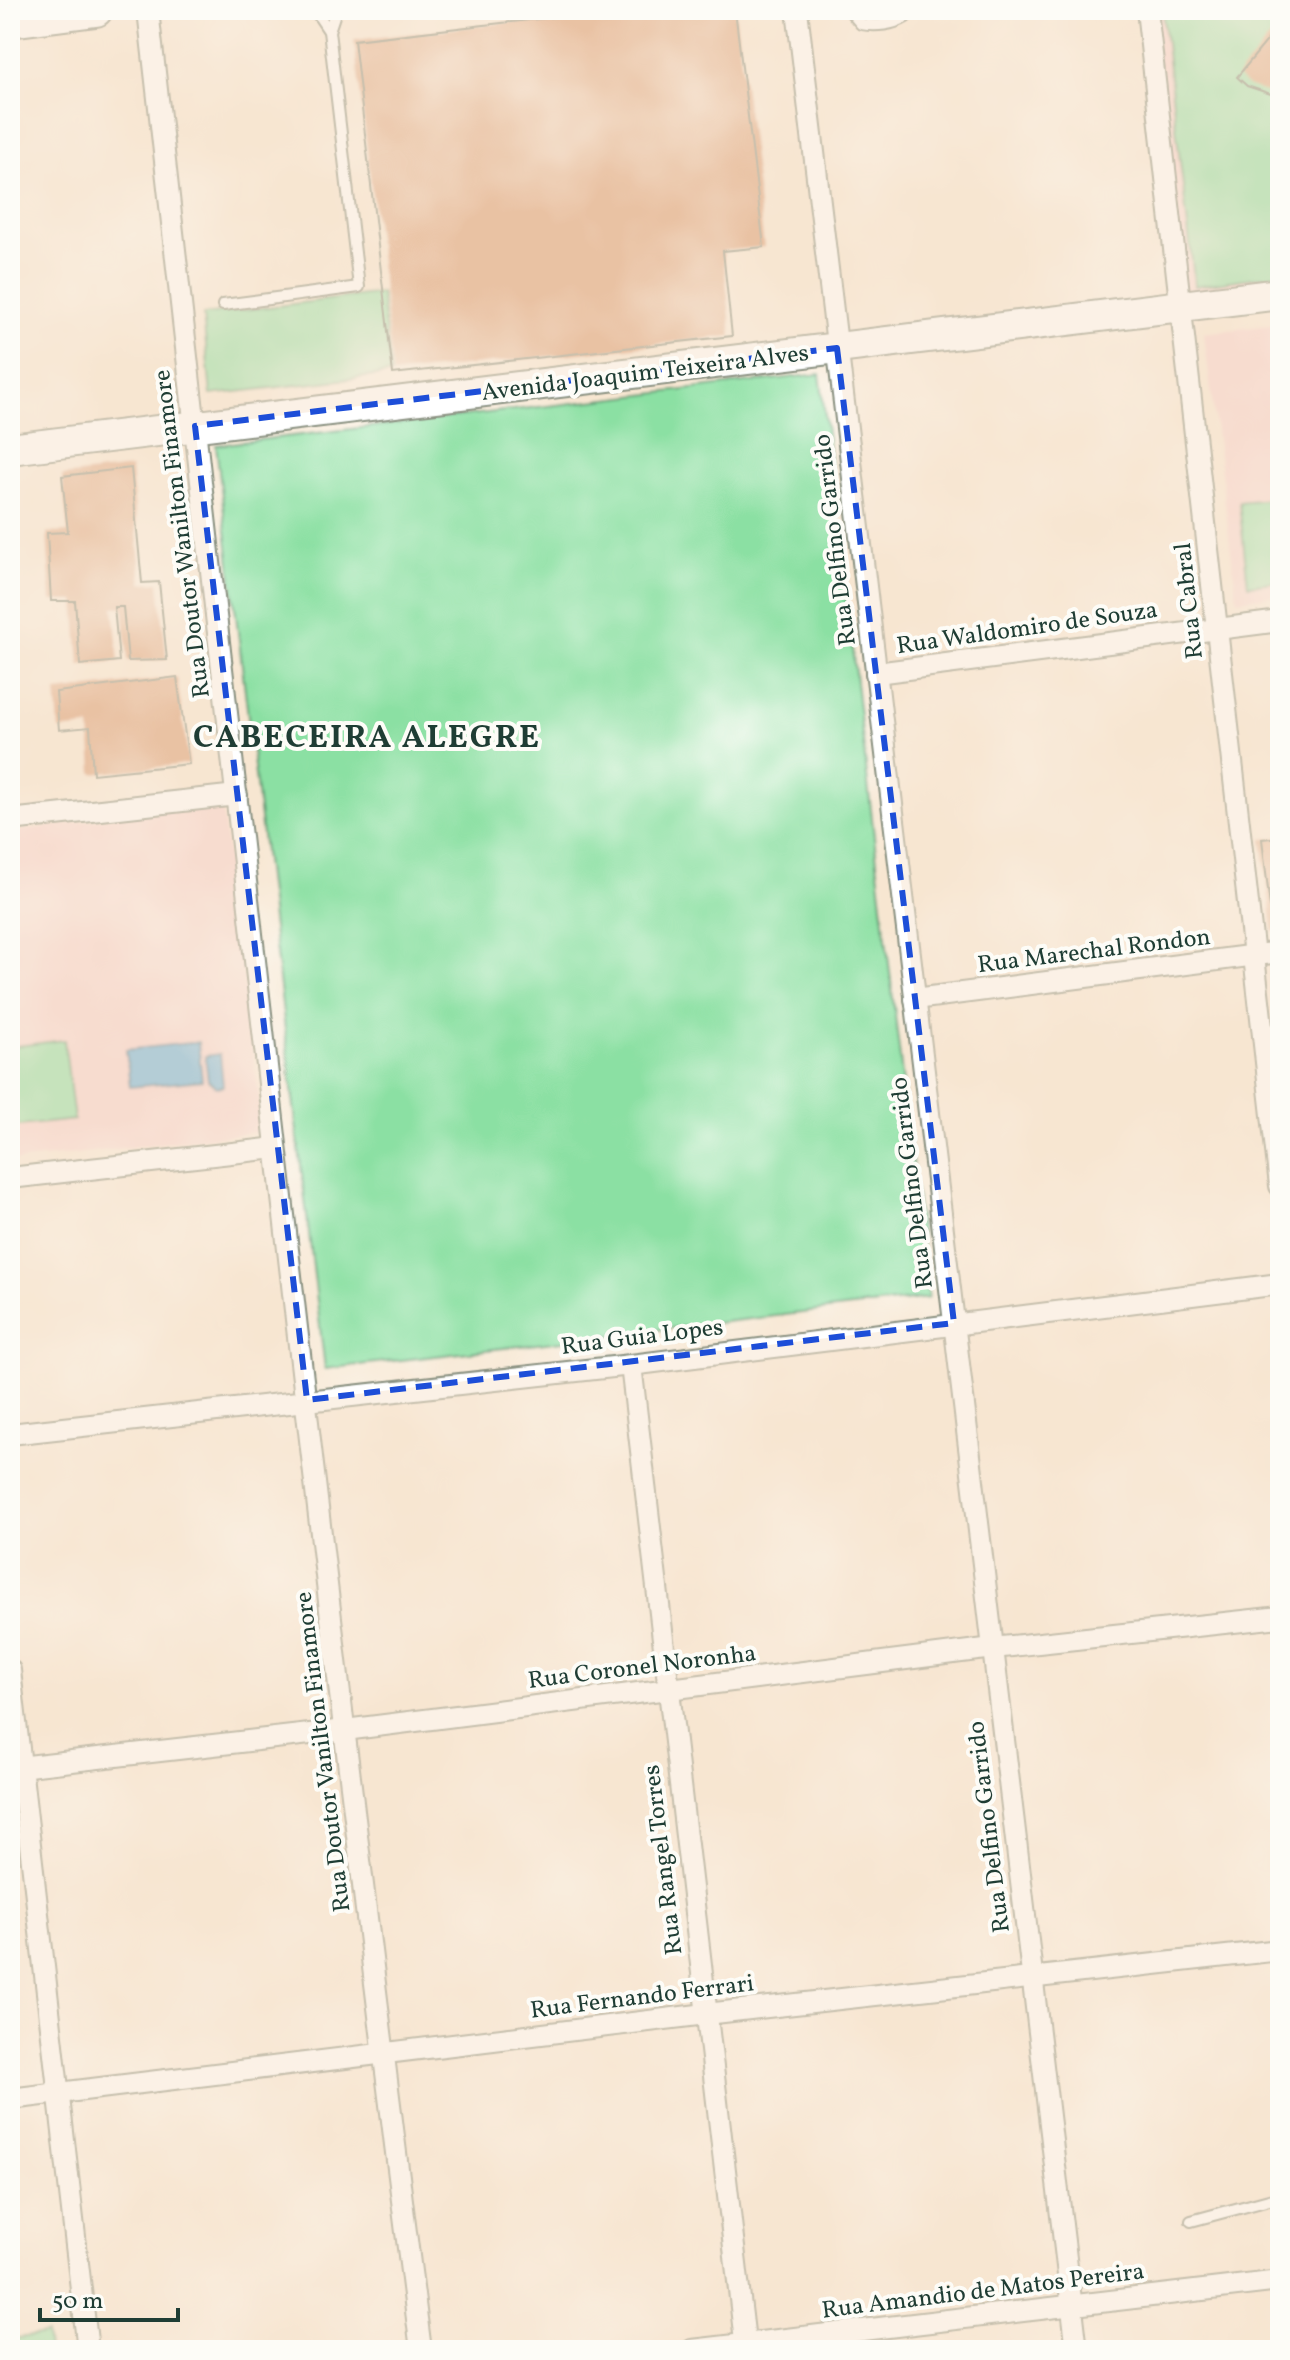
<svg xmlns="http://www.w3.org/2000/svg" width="1290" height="2360" font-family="Vollkorn,serif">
	<rect width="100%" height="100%" fill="#fdfcf7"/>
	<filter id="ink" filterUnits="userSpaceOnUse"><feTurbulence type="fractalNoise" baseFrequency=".0125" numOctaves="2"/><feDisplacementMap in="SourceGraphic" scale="16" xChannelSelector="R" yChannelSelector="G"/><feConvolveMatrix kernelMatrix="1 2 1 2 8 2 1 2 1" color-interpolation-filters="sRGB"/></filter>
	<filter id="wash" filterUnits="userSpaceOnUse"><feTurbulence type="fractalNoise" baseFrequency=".006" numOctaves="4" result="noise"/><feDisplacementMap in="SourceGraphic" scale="32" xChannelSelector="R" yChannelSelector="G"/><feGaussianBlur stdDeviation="1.8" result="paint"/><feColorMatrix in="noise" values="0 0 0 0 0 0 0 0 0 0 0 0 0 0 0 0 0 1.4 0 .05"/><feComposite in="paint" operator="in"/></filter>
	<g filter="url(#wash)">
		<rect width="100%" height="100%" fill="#f7e6d1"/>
		<g fill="#f7d0cc">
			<polygon points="1152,10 1178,10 1273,280 1181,295"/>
			<polygon points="1280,324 1280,595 1237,600 1204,333"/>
			<polygon points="221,801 263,1131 10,1162 10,832"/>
		</g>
		<g fill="#8be0a3" stroke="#558e6c" stroke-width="2">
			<polygon points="1162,10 1280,10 1280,274 1195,286"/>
			<polygon points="381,293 391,374 211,395 203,315"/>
			<polygon points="820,374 928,1298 325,1369 216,445"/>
			<polygon points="1280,498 1280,581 1248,585 1239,502"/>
			<polygon points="64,1040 74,1120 10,1127 10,1047"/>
			<polygon points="46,2334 48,2350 10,2350 10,2339"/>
		</g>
		<g fill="#62afdb" stroke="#407688" stroke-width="2">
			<polygon points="198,1042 202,1080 130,1087 126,1050"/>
			<polygon points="220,1054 223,1086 216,1087 208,1080 205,1056"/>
		</g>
		<g id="blocks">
			<g fill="#d8976c">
				<polygon points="616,10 735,10 764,247 723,251 732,336 393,374 354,40"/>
				<polygon points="1280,25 1280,97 1247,86 1237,77"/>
				<polygon points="131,468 142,583 159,582 167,660 128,661 123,607 114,607 119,661 80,665 75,601 51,601 47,533 68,532 62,476"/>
				<polygon points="177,677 189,764 93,774 90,727 59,730 56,692"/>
				<polygon points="1280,837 1280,931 1273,932 1262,839"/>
			</g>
		</g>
	</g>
	<g filter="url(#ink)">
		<use href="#blocks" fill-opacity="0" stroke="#8b9282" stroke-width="2"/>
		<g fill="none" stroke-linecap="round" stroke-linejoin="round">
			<defs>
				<g id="lane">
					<path d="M849 10 861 24C876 27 893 25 906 17L908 10"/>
					<polyline points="329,31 336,10"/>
					<polyline points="223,305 359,287 329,31 315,10"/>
					<polyline points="1191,2221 1280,2197"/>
				</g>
				<g id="street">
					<path d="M148 10C236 790 321 1571 421 2350"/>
					<polyline points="797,10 1077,2350"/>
					<polyline points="1147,10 1280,1186"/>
					<polyline points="876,673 1280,621"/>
					<polyline points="10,820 237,795"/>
					<polyline points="915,999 1280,952"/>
					<polyline points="10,1178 276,1148"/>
					<polyline points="631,1365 746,2350"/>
					<polyline points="10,1434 631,1365 1280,1284"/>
					<polyline points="10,1670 88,2350"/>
					<polyline points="10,1768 345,1730 993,1648 1280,1617"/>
					<polyline points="10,2099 706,2014 1280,1950"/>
					<polyline points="692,2350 1280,2281"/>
				</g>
				<polyline id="secondary" points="10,449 1280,294"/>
				<polyline id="primary" points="10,21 96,10"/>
			</defs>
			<use href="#lane" stroke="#8b9282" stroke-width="14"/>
			<use href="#street" stroke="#8b9282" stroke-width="24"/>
			<use href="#secondary" stroke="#8b9282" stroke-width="34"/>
			<use href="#primary" stroke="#8b9282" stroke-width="36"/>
			<use href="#lane" stroke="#fff" stroke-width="10"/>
			<use href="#street" stroke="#fff" stroke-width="20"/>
			<use href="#secondary" stroke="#fff" stroke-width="30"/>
			<use href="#primary" stroke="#fff" stroke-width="32"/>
		</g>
	</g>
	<path d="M0 0H1290V2360H0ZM837 348 954 1323 307 1400 195 426Z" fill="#f7e6d1" fill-opacity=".55" fill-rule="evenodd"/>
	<path fill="none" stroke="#1d4ed8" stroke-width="6" stroke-dasharray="16 10" stroke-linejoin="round" d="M837 348 954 1323 307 1400 195 426Z"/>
	<g text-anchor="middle" stroke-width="8" stroke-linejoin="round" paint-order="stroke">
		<g font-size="24" fill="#1f3d34" stroke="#fdfcf7">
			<text transform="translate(645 372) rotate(-7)" y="8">Avenida Joaquim Teixeira Alves</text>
			<text transform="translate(181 534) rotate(-97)" y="8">Rua Doutor Wanilton Finamore</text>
			<text transform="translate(834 540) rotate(-97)" y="8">Rua Delfino Garrido</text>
			<text transform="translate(1188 601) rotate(-96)" y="8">Rua Cabral</text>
			<text transform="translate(1027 627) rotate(-8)" y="8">Rua Waldomiro de Souza</text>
			<text transform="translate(1094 950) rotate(-7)" y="8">Rua Marechal Rondon</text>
			<text transform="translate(911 1183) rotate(-97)" y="8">Rua Delfino Garrido</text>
			<text transform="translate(642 1336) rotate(-7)" y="8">Rua Guia Lopes</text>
			<text transform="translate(642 1666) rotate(-7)" y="8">Rua Coronel Noronha</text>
			<text transform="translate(322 1752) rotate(-97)" y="8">Rua Doutor Vanilton Finamore</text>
			<text transform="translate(988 1827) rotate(-97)" y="8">Rua Delfino Garrido</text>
			<text transform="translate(662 1860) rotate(-97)" y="8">Rua Rangel Torres</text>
			<text transform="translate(642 1996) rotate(-7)" y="8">Rua Fernando Ferrari</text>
			<text transform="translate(983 2290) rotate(-7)" y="8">Rua Amandio de Matos Pereira</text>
		</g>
		<g font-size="32" font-weight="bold" letter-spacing="2" fill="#1f3d34" stroke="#fdfcf7">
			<text x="367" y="747">CABECEIRA ALEGRE</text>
		</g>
	</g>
	<rect width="1290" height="2360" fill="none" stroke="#fdfcf7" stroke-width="40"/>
	<path d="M40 2308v12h138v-12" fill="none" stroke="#1f3d34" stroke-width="4"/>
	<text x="52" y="2308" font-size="24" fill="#1f3d34" stroke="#fdfcf7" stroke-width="6" paint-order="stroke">50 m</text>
</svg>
